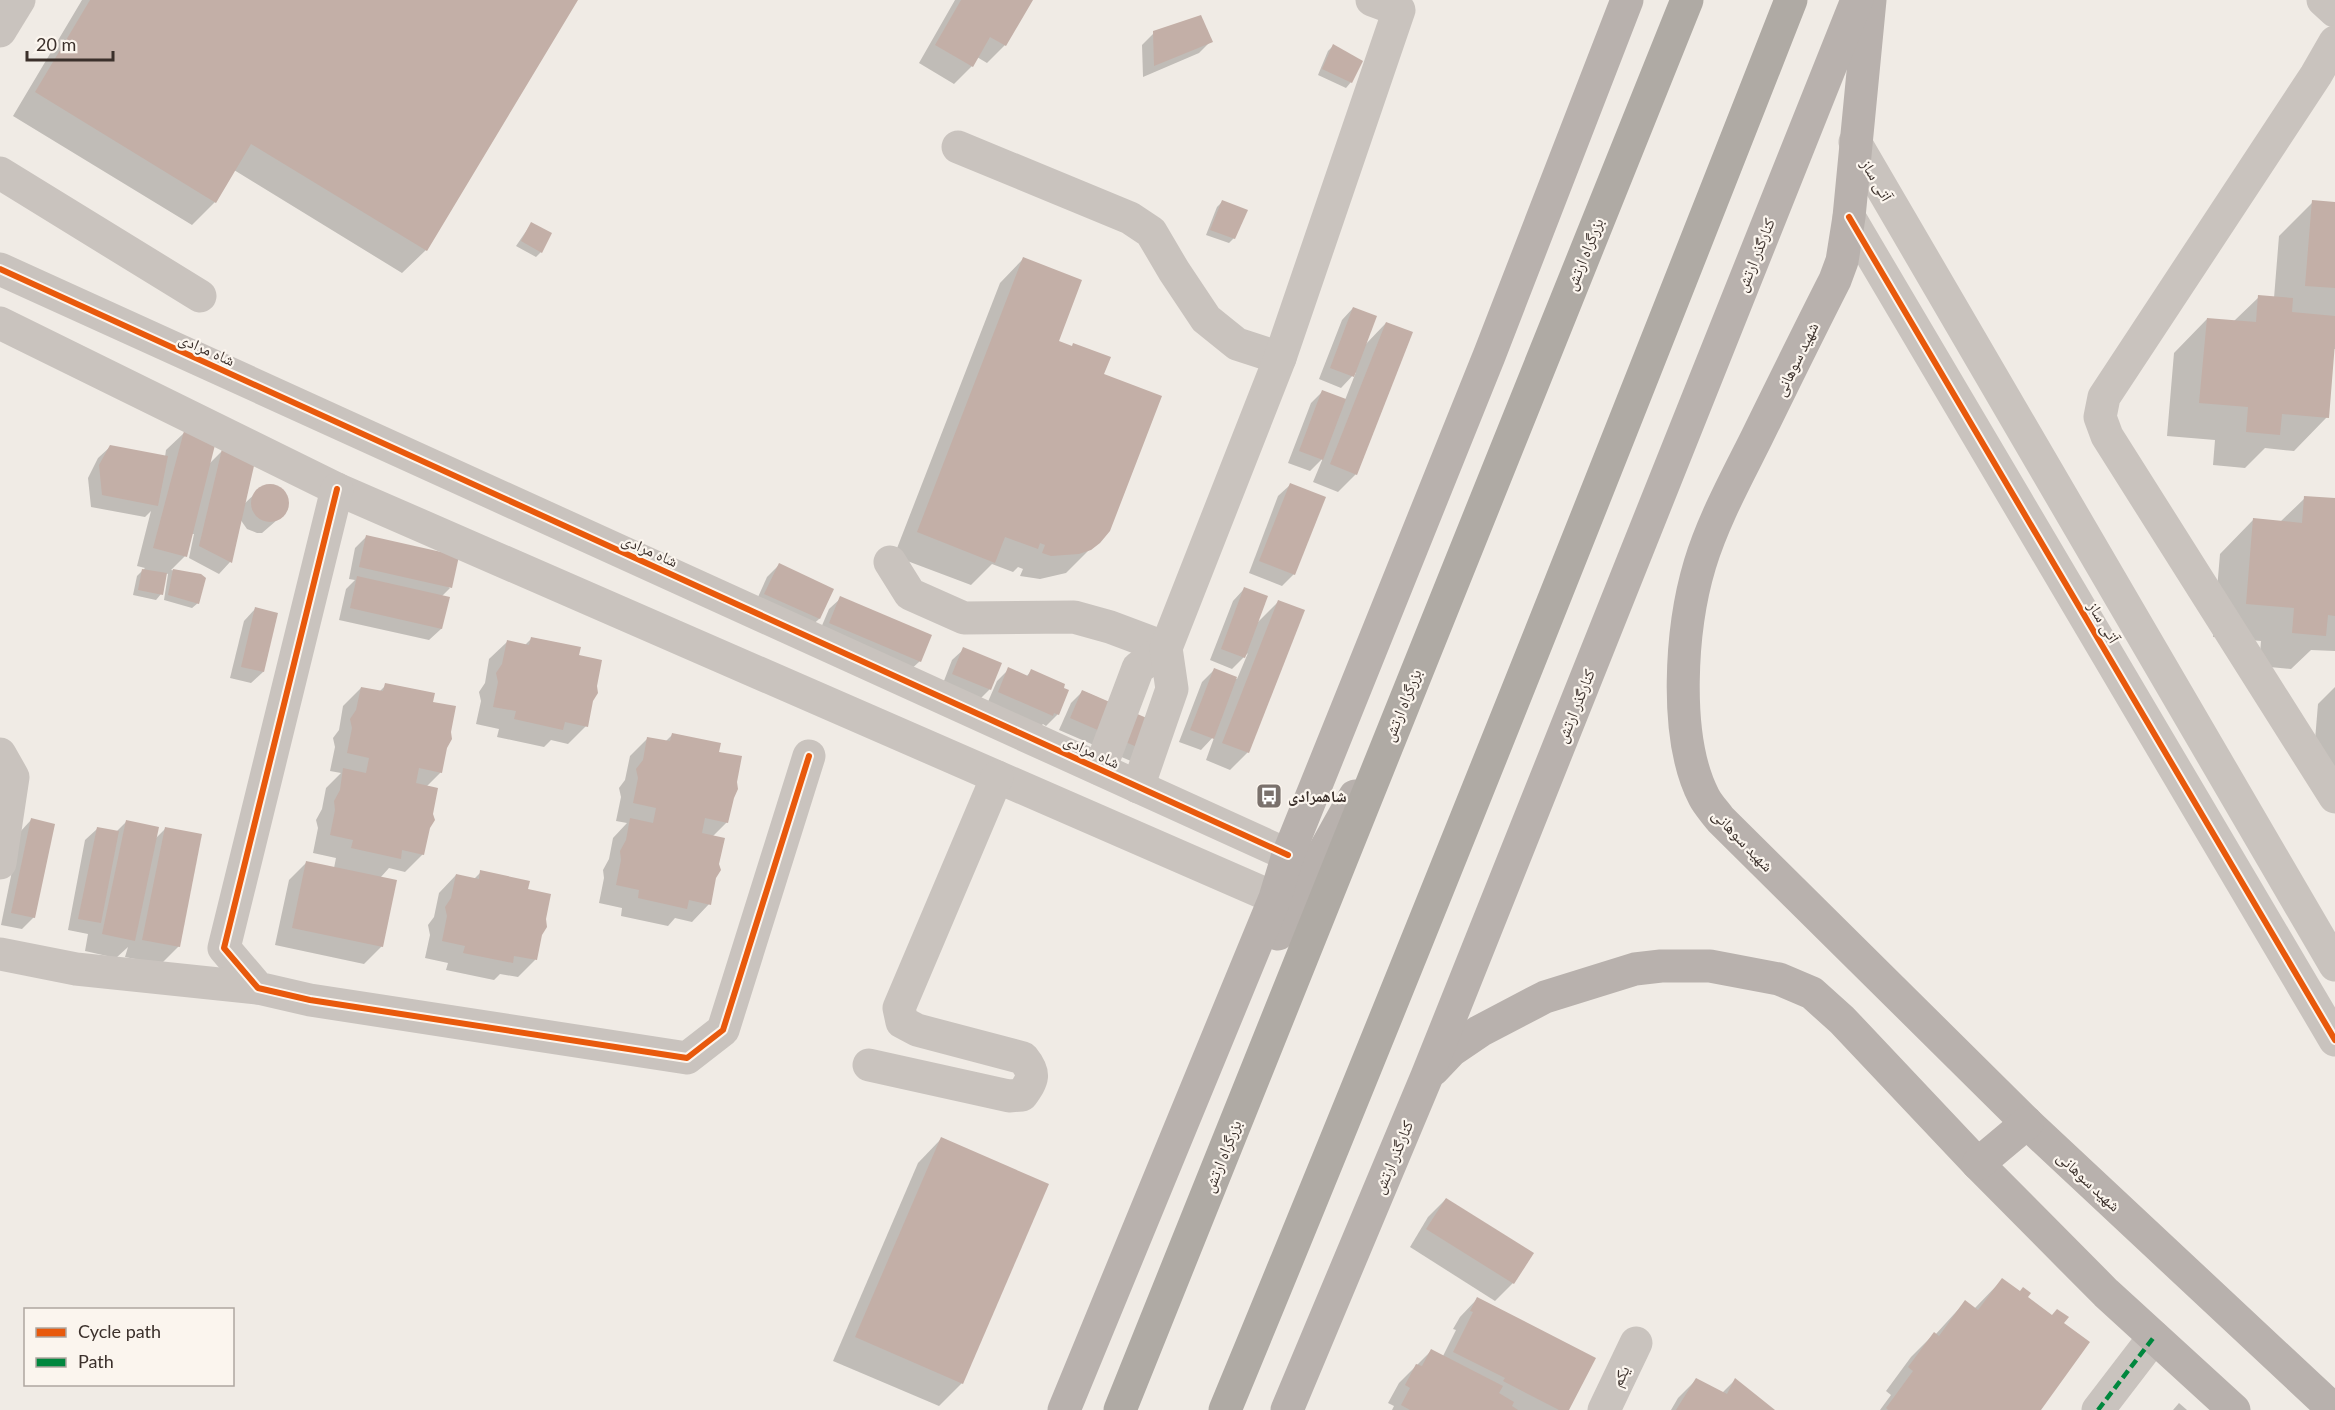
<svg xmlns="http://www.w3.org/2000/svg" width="2335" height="1410" font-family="Lato,'Noto Naskh Arabic',sans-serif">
	<rect width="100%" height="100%" fill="#f0ebe5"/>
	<g fill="#0003">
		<polygon points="82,0 576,0 426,250 402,273 234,170 215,202 192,225 13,116"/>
		<polygon points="955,0 1031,0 1005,45 987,63 977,57 972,66 954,84 919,63"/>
		<polygon points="1154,33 1211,41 1199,53 1143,77 1142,45"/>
		<polygon points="1333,46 1351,82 1346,88 1318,75 1328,51"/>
		<polygon points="1222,202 1234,238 1229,243 1206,235 1217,207"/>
		<polygon points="2313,202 2335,204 2335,349 2333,349 2327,417 2294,451 2265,448 2245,468 2213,465 2215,440 2167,436 2174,353 2207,319 2234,321 2259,297 2274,298 2279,236"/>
		<polygon points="531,224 541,252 536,257 516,246"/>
		<polygon points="1023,259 1057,342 1102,374 1109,530 1066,573 1040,579 1020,576 1023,569 1018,567 1013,572 992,564 971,585 894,556 1000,283"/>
		<polygon points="1353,308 1364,346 1386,323 1356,474 1338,492 1313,482 1323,458 1310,471 1288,463 1311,403 1322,392 1345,400 1356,372 1341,388 1319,379 1342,320"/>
		<polygon points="184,433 209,464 222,451 243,505 258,491 268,486 280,489 287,498 286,509 284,514 262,533 257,533 247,529 240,519 230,562 219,574 189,558 194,534 191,534 185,556 171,570 200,575 198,603 192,608 164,600 168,574 165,573 161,594 156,600 133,595 137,576 145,568 137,566 151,511 145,517 91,507 88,478 98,458 110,447 165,457 166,450"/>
		<polygon points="1290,485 1294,574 1282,586 1249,573 1278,496"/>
		<polygon points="2305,498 2335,500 2335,651 2311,650 2291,669 2259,666 2261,641 2213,637 2220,554 2253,520 2280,522"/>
		<polygon points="367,536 450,588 441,597 441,629 429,640 339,620 346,589 355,580 349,579 355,548"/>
		<polygon points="779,565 832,590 819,619 807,630 754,606 767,577"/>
		<polygon points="1244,589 1256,624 1278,602 1248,752 1230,770 1206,760 1215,735 1201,750 1179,742 1202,682 1214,670 1237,679 1248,653 1232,669 1210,660 1233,601"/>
		<polygon points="841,598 920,661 908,672 818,635 829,609"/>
		<polygon points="255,609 263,672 251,683 230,678 244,621"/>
		<polygon points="532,638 577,656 595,686 586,726 568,744 551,740 544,747 497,737 499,729 476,724 481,701 479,692 485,683 489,659 507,642 525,645"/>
		<polygon points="964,649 990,689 978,701 942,686 952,660"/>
		<polygon points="1009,669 1026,677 1031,671 1058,714 1046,726 1043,724 1040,727 987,704 997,681"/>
		<polygon points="386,685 431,703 446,747 441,772 426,787 432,814 423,854 405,872 389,868 380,878 382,946 364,964 275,945 289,880 306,863 334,868 336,858 313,853 318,828 316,820 322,809 326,788 341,773 330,771 335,747 333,738 339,730 343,706 361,688 379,692"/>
		<polygon points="2335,687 2335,790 2311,788 2318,704"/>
		<polygon points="1083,691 1170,729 1147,768 1059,730 1071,703"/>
		<polygon points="672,735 717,753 732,797 727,822 712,837 709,904 692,922 675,918 668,926 621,916 622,908 599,903 604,878 603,870 609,859 613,838 627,823 616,821 621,797 619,788 625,780 630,756 648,738 665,742"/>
		<polygon points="31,820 34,917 22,929 1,925 20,832"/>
		<polygon points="126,822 155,839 165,829 179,946 161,964 125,957 128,947 116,958 85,951 88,934 68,930 85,840 97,829 116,832"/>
		<polygon points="481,872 526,890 535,960 518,977 500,974 494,980 446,970 448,963 425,958 430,935 428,925 434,917 439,893 456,875 474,879"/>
		<polygon points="941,1139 962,1383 939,1406 833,1361 918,1163"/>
		<polygon points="1446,1199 1532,1254 1513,1283 1495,1301 1410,1247 1428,1217"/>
		<polygon points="2002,1280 2062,1324 2039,1410 1880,1410 1891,1395 1886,1391 1911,1357 1934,1334 1935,1335 1965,1302 1974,1309"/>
		<polygon points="1477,1299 1567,1410 1392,1410 1394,1406 1388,1403 1399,1383 1431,1351 1443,1356 1456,1330 1453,1329 1460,1317"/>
		<polygon points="1696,1380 1722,1393 1735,1380 1773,1410 1671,1410 1678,1398"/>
		<polygon points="2179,1403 2187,1410 2173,1410"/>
	</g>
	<g fill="#c3afa7">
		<polygon points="90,0 578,0 427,251 251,144 216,203 35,92"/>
		<polygon points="961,0 1033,0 1006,46 990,37 973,67 935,45"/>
		<polygon points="1201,15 1213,42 1154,66 1153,31"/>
		<polygon points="1333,44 1363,61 1352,83 1322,69"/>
		<polygon points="1222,200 1248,210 1235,239 1210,230"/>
		<polygon points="2312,200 2335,202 2335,288 2305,286"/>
		<polygon points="531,222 552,233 542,253 521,241"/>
		<polygon points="1023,257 1082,280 1059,341 1072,346 1073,343 1111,357 1104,374 1162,396 1110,531 1100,543 1091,550 1079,554 1051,556 1042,553 1045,545 1040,543 1038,549 1005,537 995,563 917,532"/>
		<polygon points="2258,295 2293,298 2292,312 2335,316 2335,343 2329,418 2282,414 2280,435 2246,432 2248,407 2199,403 2207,318 2256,322"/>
		<polygon points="1353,307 1377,316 1354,377 1330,368"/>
		<polygon points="1386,322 1413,332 1357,475 1330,464"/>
		<polygon points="1322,390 1346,399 1323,460 1299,451"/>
		<polygon points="184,431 216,441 187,557 153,548"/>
		<polygon points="110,445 168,456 158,506 102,495 99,465"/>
		<polygon points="222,449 256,457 232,563 199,546"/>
		<polygon points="1290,483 1326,497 1295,575 1259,561"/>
		<circle cx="270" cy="503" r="19"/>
		<polygon points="2304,496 2335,498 2335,616 2328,615 2326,636 2292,633 2294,608 2246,604 2253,518 2302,523"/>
		<polygon points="366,535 459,556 452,588 359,567"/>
		<polygon points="779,563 834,589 820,619 764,594"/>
		<polygon points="142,569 167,573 163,595 138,590"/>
		<polygon points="173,569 201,574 206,578 199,604 168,595"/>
		<polygon points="357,576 450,597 442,629 350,608"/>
		<polygon points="1244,587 1268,596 1245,658 1221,649"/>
		<polygon points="840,596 932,635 921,662 829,623"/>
		<polygon points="1278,600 1305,610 1249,753 1222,743"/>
		<polygon points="255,607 278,613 264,672 241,667"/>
		<polygon points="531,637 581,647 579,655 602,660 597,686 598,693 593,701 588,727 565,722 563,730 514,719 516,711 493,707 498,682 496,673 502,664 507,640 529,645"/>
		<polygon points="963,647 1002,663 991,690 952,674"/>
		<polygon points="1008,667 1028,676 1031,669 1065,684 1064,688 1069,690 1059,715 1054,713 1053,716 998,692"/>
		<polygon points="1214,668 1237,677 1214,739 1190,730"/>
		<polygon points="385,683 435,693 433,702 456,706 451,732 452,739 447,748 442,773 419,768 416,783 438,788 433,814 435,820 430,828 424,855 402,850 401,859 351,848 353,840 330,835 335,810 334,801 340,790 343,768 366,773 369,758 347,753 352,728 350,719 356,710 361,687 383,691"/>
		<polygon points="1082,690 1172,729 1160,757 1070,718"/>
		<polygon points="672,733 721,743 719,752 742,756 737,782 738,789 734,798 728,823 705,818 702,833 725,838 719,864 721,870 716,878 711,905 689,900 687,909 638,898 639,890 616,885 621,860 620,851 626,840 630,818 653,823 656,808 633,803 638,778 636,769 643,760 647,737 670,741"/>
		<polygon points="31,818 55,824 35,918 11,913"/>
		<polygon points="126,820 159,827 135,941 102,934"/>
		<polygon points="97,827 119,831 101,923 78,919"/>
		<polygon points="165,827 202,834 180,947 142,940"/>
		<polygon points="306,861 397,880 383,947 292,928"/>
		<polygon points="480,870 530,881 528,889 551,894 546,919 547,927 542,935 537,960 514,956 513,963 463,953 465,946 442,941 447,916 445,907 451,898 456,874 479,879"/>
		<polygon points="941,1137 1049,1184 963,1384 855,1337"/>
		<polygon points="1446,1198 1534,1253 1514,1284 1426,1229"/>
		<polygon points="2002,1278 2020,1291 2023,1287 2031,1293 2028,1297 2052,1315 2057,1309 2069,1317 2064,1323 2090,1342 2041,1410 1888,1410 1886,1408 1913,1371 1908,1367 1934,1332 1939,1336 1965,1300 1978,1310"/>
		<polygon points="1477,1297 1596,1358 1569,1410 1559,1410 1503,1381 1505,1378 1453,1352 1473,1312 1470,1311"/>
		<polygon points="1431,1349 1503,1386 1499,1393 1514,1402 1512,1406 1518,1410 1410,1410 1401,1405 1410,1388 1405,1385 1416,1364 1422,1366"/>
		<polygon points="1696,1378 1727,1394 1735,1378 1775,1410 1676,1410"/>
	</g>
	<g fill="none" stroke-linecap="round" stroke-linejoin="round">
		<g stroke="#c9c3be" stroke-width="33">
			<polyline points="2323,0 2335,11"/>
			<polyline points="0,31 19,0"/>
			<polyline points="2335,42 2316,75 2104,397 2100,417 2107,436 2335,797"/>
			<polyline points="1855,142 2335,965"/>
			<polyline points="958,147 1130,218 1151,232 1174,271 1206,319 1237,344 1280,358"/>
			<polyline points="0,173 200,296"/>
			<polyline points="1849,217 2335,1040"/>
			<polyline points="0,269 1288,855"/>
			<polyline points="0,323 337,489 1275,898"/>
			<polyline points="337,489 224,948 258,988 310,1000 687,1058 723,1030 809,756"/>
			<polyline points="890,562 910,594 964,618 1074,617 1110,627 1166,648"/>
			<polyline points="0,754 13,777 0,863"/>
			<polyline points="1100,769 1138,668 1166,648"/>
			<polyline points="1138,787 1172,689 1166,648 1280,358 1399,10 1372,0"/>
			<polyline points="0,954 76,969 258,988"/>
			<path d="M869 1065 1009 1096 1022 1095C1033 1079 1036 1074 1023 1058L917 1030 902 1022 899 1008 997 777"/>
			<polyline points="1604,1410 1636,1343"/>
			<polyline points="2098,1410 2154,1337"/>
		</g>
		<g stroke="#b8b1ad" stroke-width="33">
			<path d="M1870 0 1849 217 1842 261 1835 280C1808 333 1782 386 1756 439 1736 479 1713 521 1700 564 1681 627 1673 737 1704 797 1708 805 1715 812 1720 819L2027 1123 2334 1410"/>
			<polyline points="1278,934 1355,796"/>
			<polyline points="1433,1070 1452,1050 1480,1031 1545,997 1635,969 1661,966 1710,966 1779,979 1812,993 1842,1020 1978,1164 2106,1293 2234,1410"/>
			<polyline points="1978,1164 2027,1123"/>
			<polyline points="1064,1410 1275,898 1288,855 1489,356 1627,0"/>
			<polyline points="1287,1410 1427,1076 1857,0"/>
		</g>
		<g stroke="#afaaa4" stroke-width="33">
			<polyline points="1120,1410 1687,0"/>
			<path d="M1225 1410C1419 942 1606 471 1791 0"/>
		</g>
		<polyline stroke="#00873e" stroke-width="4.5" stroke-dasharray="9 4.5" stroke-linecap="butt" points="2098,1410 2154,1337"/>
		<defs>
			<g id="cycleway">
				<polyline points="1849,217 2335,1040"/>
				<polyline points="0,269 1288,855"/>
				<polyline points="337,489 224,948 258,988 310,1000 687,1058 723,1030 809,756"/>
			</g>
		</defs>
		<use href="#cycleway" stroke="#fbf5ee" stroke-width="10"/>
		<use href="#cycleway" stroke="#e8590c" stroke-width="6"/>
	</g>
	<defs>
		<symbol id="bus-square" viewBox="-11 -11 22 22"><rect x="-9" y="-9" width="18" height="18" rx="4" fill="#7a716c" stroke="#fbf5ee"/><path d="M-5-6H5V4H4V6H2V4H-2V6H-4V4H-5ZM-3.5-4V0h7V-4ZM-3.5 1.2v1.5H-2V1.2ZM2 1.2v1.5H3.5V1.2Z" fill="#fff"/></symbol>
	</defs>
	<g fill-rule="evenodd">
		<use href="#bus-square" x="1254" y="781" width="30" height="30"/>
	</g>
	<g text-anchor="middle" stroke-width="4.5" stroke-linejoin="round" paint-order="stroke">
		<g font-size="16" fill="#3b302b" stroke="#fbf5ee">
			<text transform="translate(1877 180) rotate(60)" y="6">آتی ساز</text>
			<text transform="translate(1584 254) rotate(-68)" y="6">بزرگراه ارتش</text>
			<text transform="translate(1755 255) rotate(-68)" y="6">کنارگذر ارتش</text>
			<text transform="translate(207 349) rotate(24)" y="6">شاه مرادی</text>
			<text transform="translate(1796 359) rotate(-64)" y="6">شهید سوهانی</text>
			<text transform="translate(650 550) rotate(24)" y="6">شاه مرادی</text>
			<text transform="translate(2104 622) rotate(59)" y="6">آتی ساز</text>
			<text transform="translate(1402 705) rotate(-68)" y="6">بزرگراه ارتش</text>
			<text transform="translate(1575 706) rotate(-68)" y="6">کنارگذر ارتش</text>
			<text transform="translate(1092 751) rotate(25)" y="6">شاه مرادی</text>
			<text transform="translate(1743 840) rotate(46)" y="6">شهید سوهانی</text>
			<text transform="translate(1222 1156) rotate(-68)" y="6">بزرگراه ارتش</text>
			<text transform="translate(1393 1157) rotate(-67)" y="6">کنارگذر ارتش</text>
			<text transform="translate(2089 1181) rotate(43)" y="6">شهید سوهانی</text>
			<text transform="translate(1620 1376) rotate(-64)" y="6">یکم</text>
		</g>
		<g font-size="16" font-weight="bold" fill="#3b302b" stroke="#fbf5ee" text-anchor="start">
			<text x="1288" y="802">شاهمرادی</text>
		</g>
	</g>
	<rect x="24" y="1308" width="210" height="78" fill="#fbf5ee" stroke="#aea6a0" stroke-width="1.5"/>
	<rect x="36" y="1328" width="30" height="9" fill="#e8590c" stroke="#aea6a0" stroke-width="1.5"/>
	<text x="78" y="1338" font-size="18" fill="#3b302b">Cycle path</text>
	<rect x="36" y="1358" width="30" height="9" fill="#00873e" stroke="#aea6a0" stroke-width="1.5"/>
	<text x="78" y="1368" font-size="18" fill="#3b302b">Path</text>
	<path d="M27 51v9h86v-9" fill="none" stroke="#3b302b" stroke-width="3"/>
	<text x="36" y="51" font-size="18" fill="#3b302b" stroke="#fbf5ee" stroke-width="4.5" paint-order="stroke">20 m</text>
</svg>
